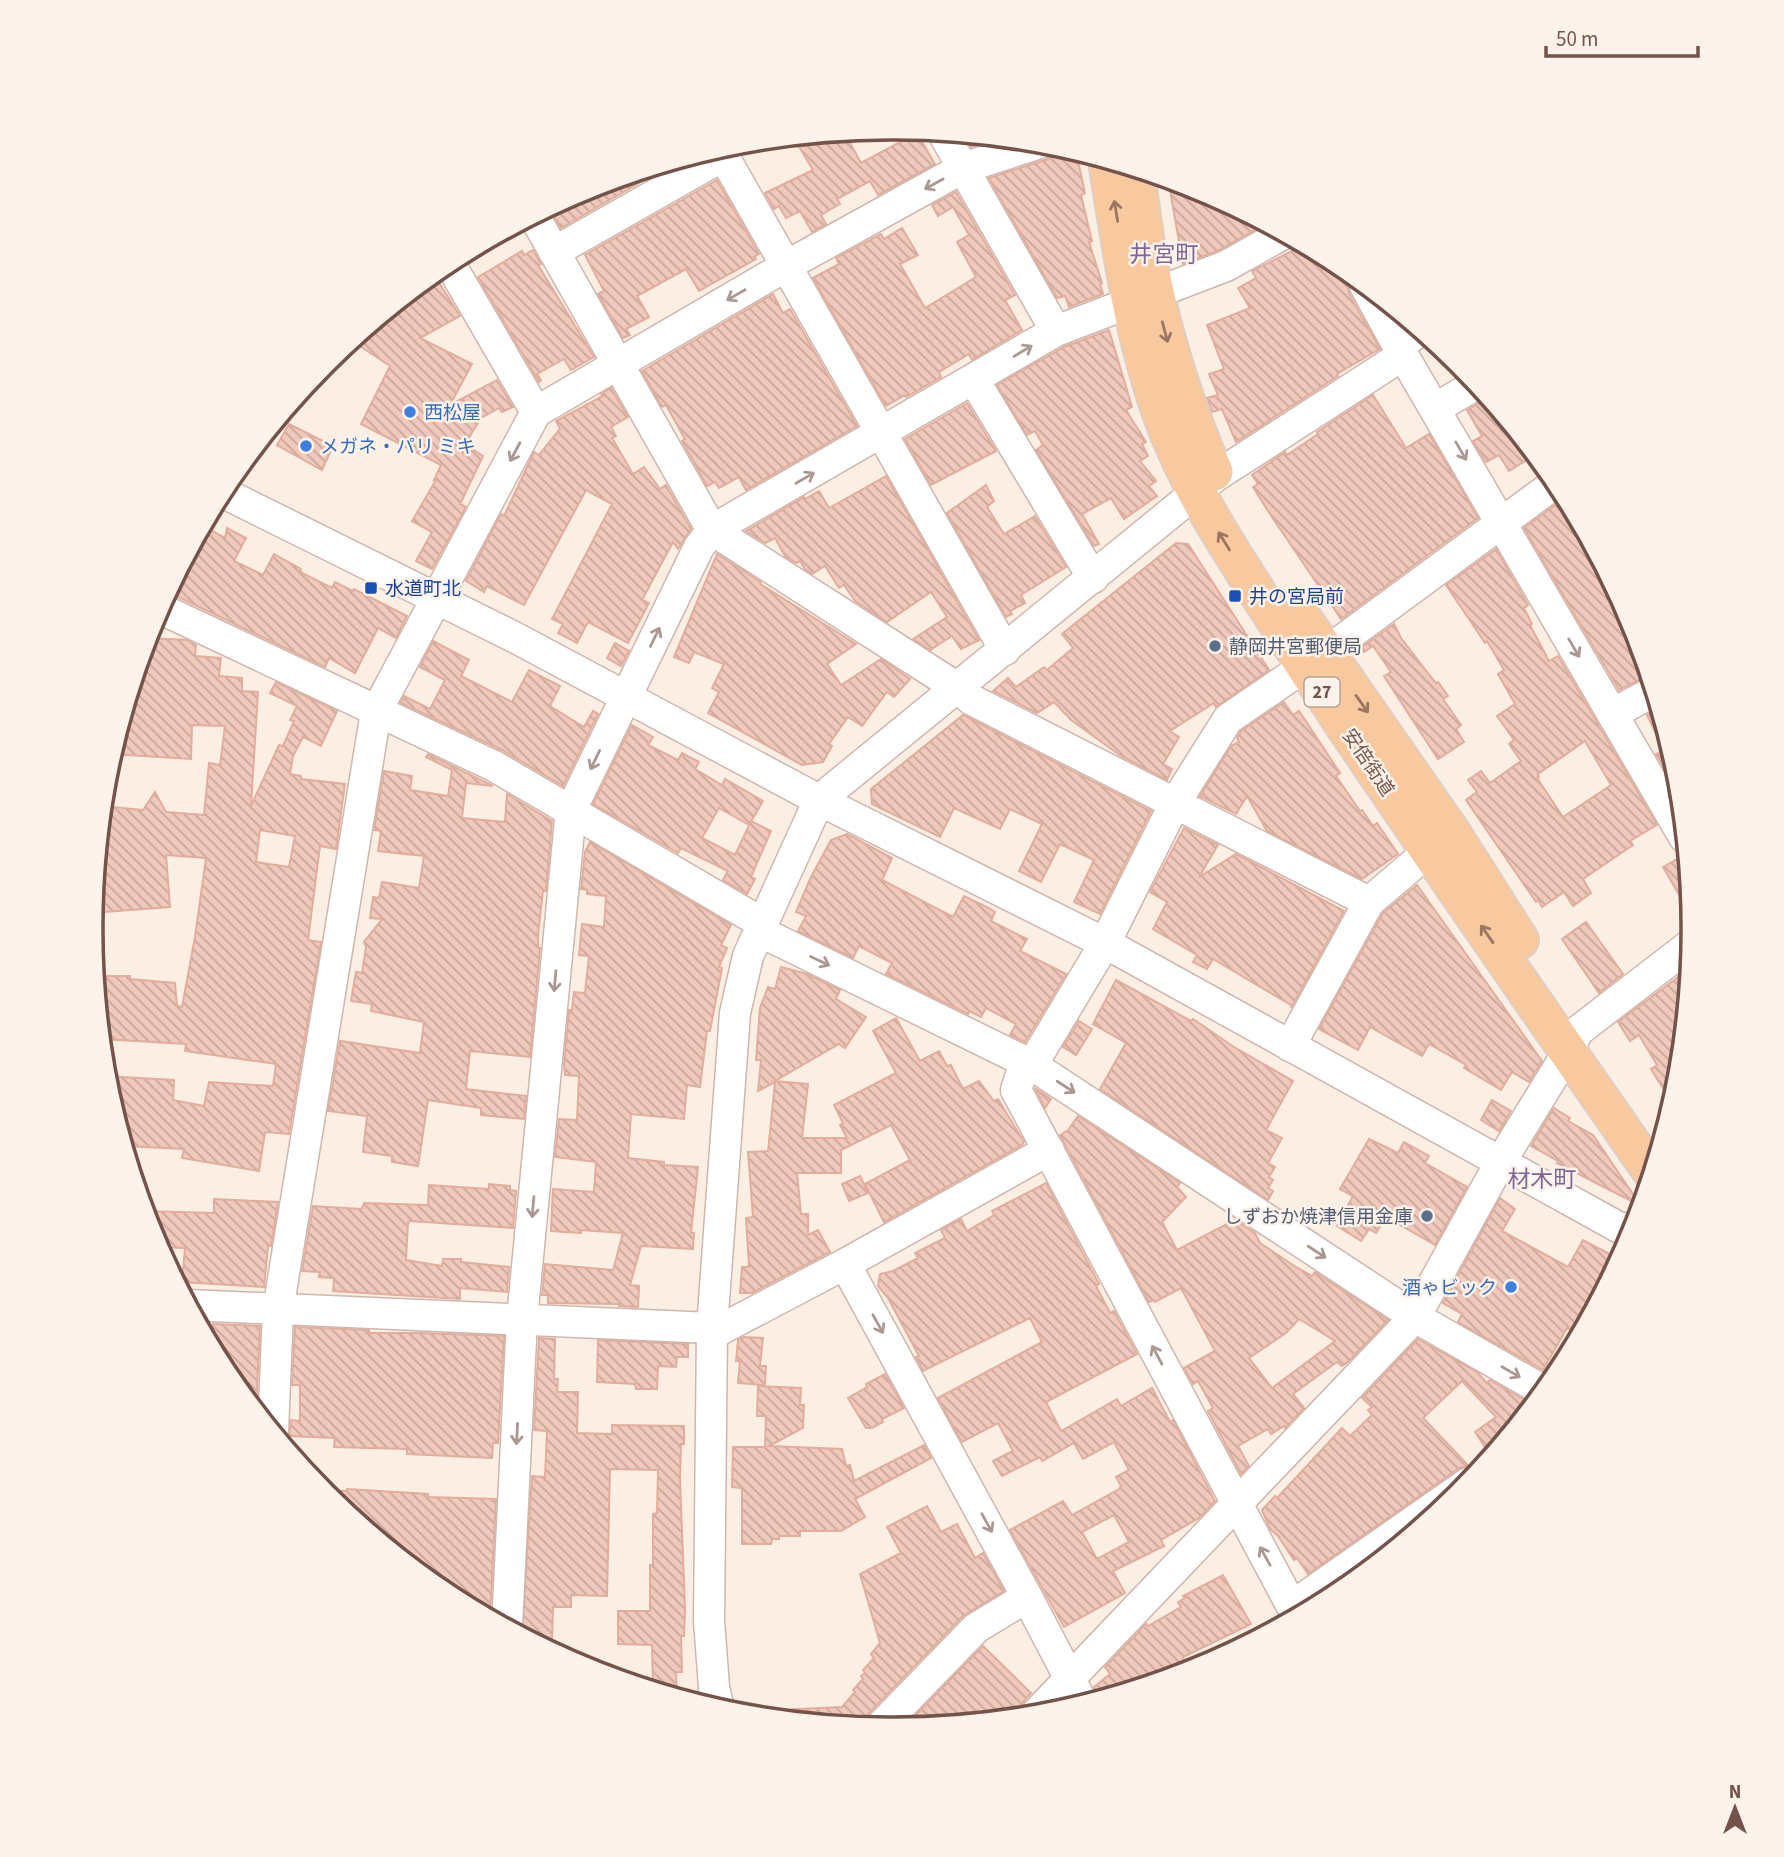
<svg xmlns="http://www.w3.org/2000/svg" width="1784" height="1857" font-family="'Source Sans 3','Noto Sans JP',sans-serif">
	<defs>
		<pattern id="building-back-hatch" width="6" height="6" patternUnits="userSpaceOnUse" patternTransform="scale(1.75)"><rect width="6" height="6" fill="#f0c9bc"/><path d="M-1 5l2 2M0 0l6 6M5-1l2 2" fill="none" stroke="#c7a69b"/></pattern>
	</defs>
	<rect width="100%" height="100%" fill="#fbefe4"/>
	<g fill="url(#building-back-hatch)" stroke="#e2ad9d" stroke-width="2" fill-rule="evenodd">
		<polygon points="844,132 861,163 917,133 935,164 878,195 870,181 837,199 840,204 821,215 826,224 812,232 800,211 786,218 779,206 774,209 765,193 813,170 798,145 804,143 800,137"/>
		<polygon points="964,135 977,136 999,138 971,147"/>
		<polygon points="1060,146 1075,151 1077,156 1085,193 1081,195 1092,241 1089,242 1102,283 1100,284 1103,294 1069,307 1065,296 1057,298 989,178 1048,159 1055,154"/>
		<polygon points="634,174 639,183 561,228 549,208 586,188"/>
		<polygon points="1168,179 1199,189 1259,221 1262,226 1219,250 1183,264"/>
		<polygon points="717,180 759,254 754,257 756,259 699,291 686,269 637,296 649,317 626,329 630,335 623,338 598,294 604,291 585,255"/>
		<polygon points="956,192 1015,295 1005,300 1022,330 972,360 969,354 939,372 941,377 906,397 905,395 886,406 813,278 839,264 836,258 881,234 884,239 902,228 918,255 900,264 925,308 976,277 957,242 969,235 953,207 938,216 932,205"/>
		<polygon points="1304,245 1320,270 1334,262 1340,273 1345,269 1352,275 1348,285 1349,294 1380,349 1337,374 1338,376 1236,442 1222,409 1212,412 1207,398 1218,395 1209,374 1224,369 1207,325 1250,308 1238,288 1256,278 1252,271"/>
		<polygon points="533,250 541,264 538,265 594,357 571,370 564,359 537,374 541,380 539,382 478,277 522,251 524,255"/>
		<polygon points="436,278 460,316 420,338 472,364 450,405 497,380 513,407 502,412 499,408 481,418 465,444 483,456 460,504 466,507 432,569 416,561 432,532 412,521 436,480 434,480 441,465 361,424 390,366 352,341 410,293"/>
		<polygon points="773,294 783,313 790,309 857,426 746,490 739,477 719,488 715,482 707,486 682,441 685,439 666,405 662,407 642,371"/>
		<polygon points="1109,330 1132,407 1126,410 1146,442 1142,444 1148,456 1140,461 1156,481 1149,486 1157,496 1124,519 1111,498 1082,514 1099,544 1094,546 1036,450 1043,445 1035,431 1027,435 997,385 1064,347"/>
		<polygon points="611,388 628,417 611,427 616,436 612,438 633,474 644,467 660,489 666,485 691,529 678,549 673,542 642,600 649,603 628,643 588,622 577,643 558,633 563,624 552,619 612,504 586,490 524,605 487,586 484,592 466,581 501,514 504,516 534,452 539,455 560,429 556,421 603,396 601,394"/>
		<polygon points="1373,395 1406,448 1429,434 1478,518 1341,619 1268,511 1253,487 1258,484 1252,475 1285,452 1287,455 1318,434 1317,432"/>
		<polygon points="1488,398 1535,455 1509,471 1499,455 1486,462 1473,441 1482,436 1467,410"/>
		<polygon points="967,403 996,451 931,485 905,439"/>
		<polygon points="289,424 333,446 322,470 277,445"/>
		<polygon points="886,476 979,640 961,649 952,636 930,650 913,639 947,617 931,592 887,622 855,601 844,585 839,588 825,566 812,574 805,569 800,561 796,563 785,556 775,538 765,543 746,531 804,497 805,499 819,491 829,508"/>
		<polygon points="986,485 994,501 987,507 1004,534 1035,516 1066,567 1021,595 1025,603 1010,611 1012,614 1006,617 947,513"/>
		<polygon points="1566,497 1632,622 1648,676 1619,690 1524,528"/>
		<polygon points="203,526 225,538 227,528 246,538 234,561 263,575 274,554 301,569 300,572 332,588 335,582 353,591 354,589 407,616 396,638 378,628 355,673 329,658 325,667 170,593"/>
		<polygon points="1176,543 1188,544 1269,670 1216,707 1214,703 1170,731 1179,737 1163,764 1172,769 1167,780 1121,756 1071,720 1054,702 1037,713 993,691 1008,678 1016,687 1044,667 1047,670 1073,648 1062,634"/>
		<path d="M1496 549 1528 605 1524 608 1532 624 1530 625 1549 661 1558 656 1657 825 1630 841 1633 845 1583 879 1591 893 1573 906 1564 892 1542 907 1538 900 1536 902 1466 800 1477 792 1468 780 1481 771 1490 783 1521 761 1509 744 1514 740 1497 716 1515 704 1498 674 1504 670 1487 641 1485 643 1446 585ZM1585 741 1611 785 1563 817 1537 778 1539 777 1538 774Z"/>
		<polygon points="717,554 761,582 760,584 856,644 827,664 841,685 881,659 910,679 894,697 887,692 862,726 848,717 829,744 832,746 823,762 802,765 708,713 719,692 712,688 724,664 694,652 689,663 674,657"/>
		<polygon points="1394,624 1401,638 1424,668 1436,683 1438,682 1448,696 1443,699 1461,725 1456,729 1464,742 1438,759 1384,676 1391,672 1373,646 1364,652 1361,648"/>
		<path d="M147 638 187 640 196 645 195 656 221 658 219 676 242 678V691L258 692 251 806 279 745 283 746 294 721 290 720 297 706 270 693 276 682 337 711 321 746 303 737 293 756 290 774 301 776V779L345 784 336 849 320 846 308 940 321 942 289 1134 265 1132 259 1171 182 1158 184 1149 125 1146 106 1084 105 1076 174 1080 173 1100 204 1106 209 1082 273 1086 276 1064 185 1051 186 1044 102 1039 105 1003H98L96 976H130V979L175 983 177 1006 182 1007 195 937 206 858 166 855 170 907 92 913 103 806 143 810 155 792 166 812 204 815 209 763 220 765 225 726 192 725 191 759 112 754ZM260 830 295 836 289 867 256 862Z"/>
		<polygon points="433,641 469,660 461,676 512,702 529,670 560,686 550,706 584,727 593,711 598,714 563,786 502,750 401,703 404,696 430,709 445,680 420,667"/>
		<polygon points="615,643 629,651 621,666 607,658"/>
		<polygon points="1284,702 1293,715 1299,711 1340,773 1336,776 1360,811 1362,810 1373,826 1377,823 1398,854 1362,879 1267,831 1247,796 1236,814 1200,796 1231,746 1239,742 1237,738 1241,731"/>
		<polygon points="1658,709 1666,732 1657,736 1647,715"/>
		<polygon points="963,715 1151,811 1100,914 1074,902 1094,860 1060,844 1041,882 1019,871 1042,824 1010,809 1000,829 954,808 940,837 872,804 871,789"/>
		<polygon points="632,725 653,737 648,745 678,760 682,753 699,762 695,769 722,785 725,779 763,801 749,825 719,808 702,838 735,855 751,821 771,831 751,877 755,879 747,894 723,880 728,871 681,848 678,853 593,804"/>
		<polygon points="1670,746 1678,773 1680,795 1656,754"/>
		<polygon points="428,754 493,786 466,783 462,818 505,822 507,794 552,821 546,891 543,891 538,935 538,948 540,948 530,1057 470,1051 466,1089 526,1096 524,1119 481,1115 481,1108 428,1100 418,1166 392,1162 392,1156 363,1152 367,1116 328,1111 340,1041 420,1053 424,1022 371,1011 372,1004 351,1001 356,972 362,973 366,947 364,942 382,919 370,918 373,897 379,898 382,882 419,888 424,856 378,851 381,831 374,830 384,771 412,776 410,790 448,796 452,770 426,757"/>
		<polygon points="1184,828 1218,845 1199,877 1236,854 1344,911 1291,1008 1291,1005 1213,959 1207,969 1193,962 1197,955 1153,929 1167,902 1150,892"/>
		<polygon points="847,834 892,858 882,880 953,917 964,896 989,908 995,912 991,921 1027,939 1020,951 1066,974 1025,1042 1010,1035 1016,1024 986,1008 981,1017 969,1011 968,1014 886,974 892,963 859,946 853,958 798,931 806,916 796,912 811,877 831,840"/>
		<polygon points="590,842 731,925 721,945 727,948 719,967 722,968 710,1031 707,1031 700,1087 687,1085 684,1119 631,1114 628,1158 664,1162 664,1165 698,1167 691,1233 694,1233 693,1249 641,1246 630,1285 639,1286 638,1307 619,1306 619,1304 548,1303 548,1295 542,1295 545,1264 613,1270 623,1233 581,1230 581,1233 551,1231 553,1189 594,1192 596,1162 555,1157 559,1119 577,1120 579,1076 565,1075 564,1064 569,1010 572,1010 574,992 585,993 589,956 579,955 582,924 604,927 606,896 587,894 587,890 581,889 585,852"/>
		<polygon points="1686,854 1688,881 1692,917 1663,867"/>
		<polygon points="1417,885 1542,1061 1529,1082 1512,1072 1501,1090 1464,1068 1466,1065 1429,1044 1422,1056 1370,1027 1358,1050 1319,1029 1383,913"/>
		<polygon points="1586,922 1623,974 1599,993 1562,939"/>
		<polygon points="781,967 807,974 840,990 836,999 866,1017 845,1048 839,1044 775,1081 808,1084 802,1138 847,1138 840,1125 843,1123 834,1105 896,1073 873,1031 896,1018 920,1061 939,1051 947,1066 951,1065 963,1089 979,1081 994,1101 998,1099 1024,1142 1022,1145 884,1222 865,1184 910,1160 891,1125 841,1150 841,1173 797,1173 801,1214 808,1214 808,1235 818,1230 830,1252 752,1293 740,1293 742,1267 749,1267 746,1218 753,1217 748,1152 768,1151 775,1082 758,1091 761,1060 756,1060 760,1008 768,987 775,989"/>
		<polygon points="1689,969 1678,1085 1672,1103 1651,1069 1657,1065 1639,1035 1630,1041 1618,1022"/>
		<polygon points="1116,980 1191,1021 1193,1019 1234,1047 1293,1081 1266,1130 1282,1138 1268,1163 1275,1167 1269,1177 1273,1180 1268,1188 1273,1191 1268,1200 1100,1089 1126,1043 1093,1024"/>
		<polygon points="1079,1021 1092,1029 1076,1055 1063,1047"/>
		<polygon points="1035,1088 1051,1099 1045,1108"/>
		<polygon points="1492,1100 1511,1111 1499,1131 1481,1120"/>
		<polygon points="1554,1108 1570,1118 1568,1121 1593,1135 1641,1206 1557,1163 1558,1161 1531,1146"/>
		<path d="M1078 1116 1180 1183 1177 1187 1186 1197 1162 1222 1177 1250 1235 1220 1255 1233 1260 1243 1296 1267 1312 1276 1315 1272 1388 1320 1350 1360 1342 1366 1337 1362 1293 1394 1304 1408 1285 1428 1284 1426 1271 1434 1268 1429 1238 1446 1249 1466 1241 1474 1208 1411 1213 1408 1198 1381 1193 1384 1184 1368 1215 1351 1181 1288 1155 1302 1154 1300 1149 1302 1060 1135 1068 1130ZM1299 1319 1335 1341 1272 1388 1249 1358 1286 1333Z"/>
		<polygon points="1369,1139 1398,1153 1404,1142 1429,1156 1425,1163 1467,1187 1435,1245 1386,1217 1376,1233 1369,1229 1361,1241 1337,1226 1353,1196 1340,1189"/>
		<polygon points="860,1176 868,1193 849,1201 842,1184"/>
		<path d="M1046 1183 1099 1284 1096 1286 1110 1313 1114 1311 1137 1354 1046 1402 1061 1431 1117 1399 1121 1406 1152 1388 1170 1422 1173 1420 1215 1501 1199 1518 1161 1540 1164 1546 1113 1571 1125 1593 1064 1627 1010 1530 1063 1501 1072 1515 1119 1489 1121 1486 1116 1477 1129 1470 1114 1442 1083 1459 1074 1443 1042 1461 1040 1457 1002 1476 993 1461 1013 1451 998 1423 962 1442 938 1398 1042 1342 1030 1318 923 1371 916 1357 919 1356 888 1298 878 1286 880 1274 893 1271 918 1258 915 1253 945 1238 941 1230 961 1219 967 1231 994 1215 992 1211ZM1114 1515 1129 1542 1097 1559 1082 1532Z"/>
		<polygon points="489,1184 510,1186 510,1190 516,1191 513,1228 410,1221 408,1223 406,1260 442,1266 443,1259 461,1259 461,1262 509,1267 507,1292 460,1288 460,1299 333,1291 334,1278 319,1277 320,1272 302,1271 313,1206 361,1209 363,1207 364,1203 428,1205 429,1185 489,1189"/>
		<polygon points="1500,1198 1515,1209 1502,1231 1568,1267 1583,1240 1619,1259 1579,1334 1567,1328 1543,1370 1458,1322 1462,1314 1443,1303"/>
		<polygon points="214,1199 278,1202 271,1246 268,1246 264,1287 182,1282 185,1248 158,1247 145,1211 214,1213"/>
		<polygon points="213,1324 260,1326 256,1410 226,1373 212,1347"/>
		<polygon points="295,1327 369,1330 369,1333 420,1333 504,1336 498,1443 493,1443 492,1458 407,1454 407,1449 334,1447 335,1438 289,1436 291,1420 300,1421 300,1385 292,1385"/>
		<polygon points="744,1337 763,1338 760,1366 766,1366 765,1385 738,1383 740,1361 736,1361 738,1340"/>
		<polygon points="539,1338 555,1339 554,1379 558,1379 557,1392 578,1392 577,1433 612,1434 612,1425 684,1426 684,1444 681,1444 680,1479 685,1609 684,1636 681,1636 682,1672 676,1672 677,1696 653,1689 652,1645 618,1644 618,1611 650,1611 650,1565 653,1565 653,1514 657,1513 658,1470 610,1469 607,1596 571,1595 571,1607 553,1607 552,1642 535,1642 522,1635 532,1476 545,1477 547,1431 534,1430"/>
		<polygon points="1418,1339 1477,1372 1487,1383 1490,1380 1533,1405 1491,1456 1475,1432 1496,1417 1462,1381 1423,1418 1468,1465 1458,1469 1308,1574 1297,1558 1294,1560 1278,1536 1270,1529 1262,1510 1275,1496 1277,1498 1342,1428 1350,1436 1372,1415 1368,1410 1372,1407 1362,1398"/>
		<polygon points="598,1340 688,1344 688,1357 677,1357 676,1367 658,1366 657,1389 636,1389 635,1384 597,1382"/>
		<polygon points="885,1374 904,1408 882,1419 883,1422 872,1428 866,1428 848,1398 867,1387 866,1384"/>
		<polygon points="758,1386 801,1388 800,1405 804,1405 803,1428 769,1446 842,1449 846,1466 850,1465 854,1481 924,1445 931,1458 855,1499 865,1517 841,1531 800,1531 800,1536 779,1536 779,1539 772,1539 771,1544 742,1544 742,1488 732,1487 733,1447 765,1447 766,1416 757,1416"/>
		<polygon points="347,1489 428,1494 428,1497 496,1499 490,1617 447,1594 321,1490 347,1491"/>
		<polygon points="927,1506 941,1532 957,1524 975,1558 983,1553 1004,1591 963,1616 866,1716 862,1727 779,1718 779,1710 842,1707 855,1692 853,1690 863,1679 861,1676 865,1673 863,1670 874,1658 871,1654 880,1643 860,1574 901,1553 887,1527"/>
		<polygon points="1223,1575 1251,1624 1183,1657 1188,1672 1099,1699 1094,1687 1110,1674 1105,1667 1146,1624 1148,1626 1181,1607 1178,1602 1185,1598 1183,1596"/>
		<polygon points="983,1646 1031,1693 1009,1718 903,1728"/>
	</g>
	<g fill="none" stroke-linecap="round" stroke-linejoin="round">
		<defs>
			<g id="minor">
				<polyline points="943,133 1056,331"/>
				<polyline points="719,148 1005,650"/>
				<polyline points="534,216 712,530 956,687 972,700 1369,902 1429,851"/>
				<polyline points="554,252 723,156"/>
				<polyline points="449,262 536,412"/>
				<polyline points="1365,286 1403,355 1684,837"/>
				<polyline points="1398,345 1421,331"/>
				<polyline points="974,380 1093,578"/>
				<polyline points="1436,408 1477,384"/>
				<polyline points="222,492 516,638 819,800 1105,943 1618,1227 1634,1230"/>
				<polyline points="159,608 494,766 762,923"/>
				<polyline points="1612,714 1653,692"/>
				<polyline points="759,931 1032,1065 1415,1317 1544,1391"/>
				<polyline points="1290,1046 1369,902"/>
				<polyline points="1025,1062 1016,1090 1297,1616"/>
				<polyline points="1032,1065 1105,943 1175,803 1228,719 1326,652 1557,482"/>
				<polyline points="845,1264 1027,1597 1083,1704"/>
				<polyline points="189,1305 712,1328"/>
				<polyline points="712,1334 845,1264 1049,1150"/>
				<polyline points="273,1431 278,1310 376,712 536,412 786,266 963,168 1043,142"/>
				<polyline points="1292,1606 1468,1483"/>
				<polyline points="507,1627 522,1319 571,810 699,547 712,530 1056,331 1226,266 1283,234"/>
				<polyline points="719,1709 714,1687 709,1621 712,1328 735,1013 748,956 819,800 1216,476 1403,355"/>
				<polyline points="1034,1716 1415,1317 1501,1161 1568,1052 1578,1031 1691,944"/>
				<polyline points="879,1728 976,1628 1027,1597"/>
			</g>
			<g id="major">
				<path d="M1107 161C1122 253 1134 347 1169 434 1192 490 1224 541 1257 592 1285 636 1314 680 1343 724 1444 874 1548 1023 1651 1171"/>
				<path d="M1135 169C1142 212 1146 255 1156 297 1170 357 1189 415 1214 472"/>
				<polyline points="1304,620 1452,833 1520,940"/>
			</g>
		</defs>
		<use href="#minor" stroke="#ceb7ae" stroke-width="33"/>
		<use href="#major" stroke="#d8cfcc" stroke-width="40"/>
		<use href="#minor" stroke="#fff" stroke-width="30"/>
		<use href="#major" stroke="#f8c99e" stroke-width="37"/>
	</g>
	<defs><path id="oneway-shaft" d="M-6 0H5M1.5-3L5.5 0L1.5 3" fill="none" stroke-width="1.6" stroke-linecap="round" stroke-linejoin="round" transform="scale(1.75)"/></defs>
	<g stroke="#ab9892">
		<use href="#oneway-shaft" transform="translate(934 184) rotate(151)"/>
		<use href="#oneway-shaft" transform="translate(736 295) rotate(150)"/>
		<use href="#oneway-shaft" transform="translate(1023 351) rotate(-31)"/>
		<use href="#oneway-shaft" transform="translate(1461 451) rotate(60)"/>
		<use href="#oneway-shaft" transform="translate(515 452) rotate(118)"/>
		<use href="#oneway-shaft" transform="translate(805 478) rotate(-30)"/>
		<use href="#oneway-shaft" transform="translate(655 637) rotate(-64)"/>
		<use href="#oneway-shaft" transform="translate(1574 648) rotate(60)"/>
		<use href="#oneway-shaft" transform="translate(595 760) rotate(116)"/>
		<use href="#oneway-shaft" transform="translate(820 961) rotate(26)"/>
		<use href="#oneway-shaft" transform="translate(555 981) rotate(95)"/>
		<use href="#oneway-shaft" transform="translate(1066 1087) rotate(33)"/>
		<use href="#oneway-shaft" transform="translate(533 1207) rotate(95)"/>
		<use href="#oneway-shaft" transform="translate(1317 1252) rotate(33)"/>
		<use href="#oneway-shaft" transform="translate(878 1324) rotate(61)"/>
		<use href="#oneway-shaft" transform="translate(1157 1355) rotate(-118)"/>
		<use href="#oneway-shaft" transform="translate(1511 1372) rotate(30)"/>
		<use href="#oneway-shaft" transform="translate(517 1434) rotate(93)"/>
		<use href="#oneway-shaft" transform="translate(987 1523) rotate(61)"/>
		<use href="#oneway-shaft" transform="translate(1265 1556) rotate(-119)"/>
	</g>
	<g stroke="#9b7663">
		<use href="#oneway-shaft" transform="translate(1116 211) rotate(-99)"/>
		<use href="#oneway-shaft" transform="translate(1165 332) rotate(75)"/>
		<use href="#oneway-shaft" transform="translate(1224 541) rotate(-122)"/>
		<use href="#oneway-shaft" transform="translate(1362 704) rotate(55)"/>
		<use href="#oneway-shaft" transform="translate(1487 934) rotate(-125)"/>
	</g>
	<g fill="#3f7fe0" stroke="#fef3ea" stroke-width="2.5">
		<circle cx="410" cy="412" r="7"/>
		<circle cx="306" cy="446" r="7"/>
		<circle cx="1511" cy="1287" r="7"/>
	</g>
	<g fill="#1a4fb4" stroke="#fef3ea" stroke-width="2.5">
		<rect x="364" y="581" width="14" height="14" rx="3.5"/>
		<rect x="1228" y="589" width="14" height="14" rx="3.5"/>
	</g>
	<g fill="#5c6f8a" stroke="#fef3ea" stroke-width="2.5">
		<circle cx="1215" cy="646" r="7"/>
		<circle cx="1427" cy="1216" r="7"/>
	</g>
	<g text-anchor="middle" stroke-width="5" stroke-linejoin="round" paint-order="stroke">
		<rect fill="#fef3ea" stroke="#9d837a" stroke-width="2" x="1304.5" y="677.5" width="35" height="29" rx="5"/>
		<g font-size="18" font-weight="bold" fill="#73534a">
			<text x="1322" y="698">27</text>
		</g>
		<g font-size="19" fill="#366cbe" stroke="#fef3ea" text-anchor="start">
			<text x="424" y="419">西松屋</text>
			<text x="320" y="453">メガネ・パリ ミキ</text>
			<text x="1497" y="1294" text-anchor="end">酒ゃビック</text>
		</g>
		<g font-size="19" fill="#164399" stroke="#fef3ea" text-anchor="start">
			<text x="385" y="595">水道町北</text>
			<text x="1249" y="603">井の宮局前</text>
		</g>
		<g font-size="19" fill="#4e5e75" stroke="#fef3ea" text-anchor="start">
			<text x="1229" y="653">静岡井宮郵便局</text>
			<text x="1413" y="1223" text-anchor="end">しずおか焼津信用金庫</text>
		</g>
		<g font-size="19" fill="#73534a" stroke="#fef3ea">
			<text transform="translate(1369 762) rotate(56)" y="7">安倍街道</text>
		</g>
		<g font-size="23" fill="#7e6696" stroke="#fef3ea">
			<text x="1164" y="262">井宮町</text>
			<text x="1542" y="1187">材木町</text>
		</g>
	</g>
	<path d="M0 0H1784V1857H0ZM891 140H893A788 788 0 0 1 1681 928V929A788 788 0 0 1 893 1717H891A788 788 0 0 1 103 929V928A788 788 0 0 1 891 140Z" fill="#fef3ea" fill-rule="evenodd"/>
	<path fill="none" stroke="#73534a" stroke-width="3.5" d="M891 140H893A788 788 0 0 1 1681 928V929A788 788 0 0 1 893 1717H891A788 788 0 0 1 103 929V928A788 788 0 0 1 891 140Z"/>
	<g transform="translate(1735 1808)" stroke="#fef3ea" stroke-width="5" paint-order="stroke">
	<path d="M0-5L12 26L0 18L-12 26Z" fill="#73534a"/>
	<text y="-10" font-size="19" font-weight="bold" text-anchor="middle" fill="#73534a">N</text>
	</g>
	<path d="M1546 46v10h152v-10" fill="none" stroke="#73534a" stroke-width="3.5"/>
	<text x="1556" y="46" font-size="21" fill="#73534a" stroke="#fef3ea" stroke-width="5" paint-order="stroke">50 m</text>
</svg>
